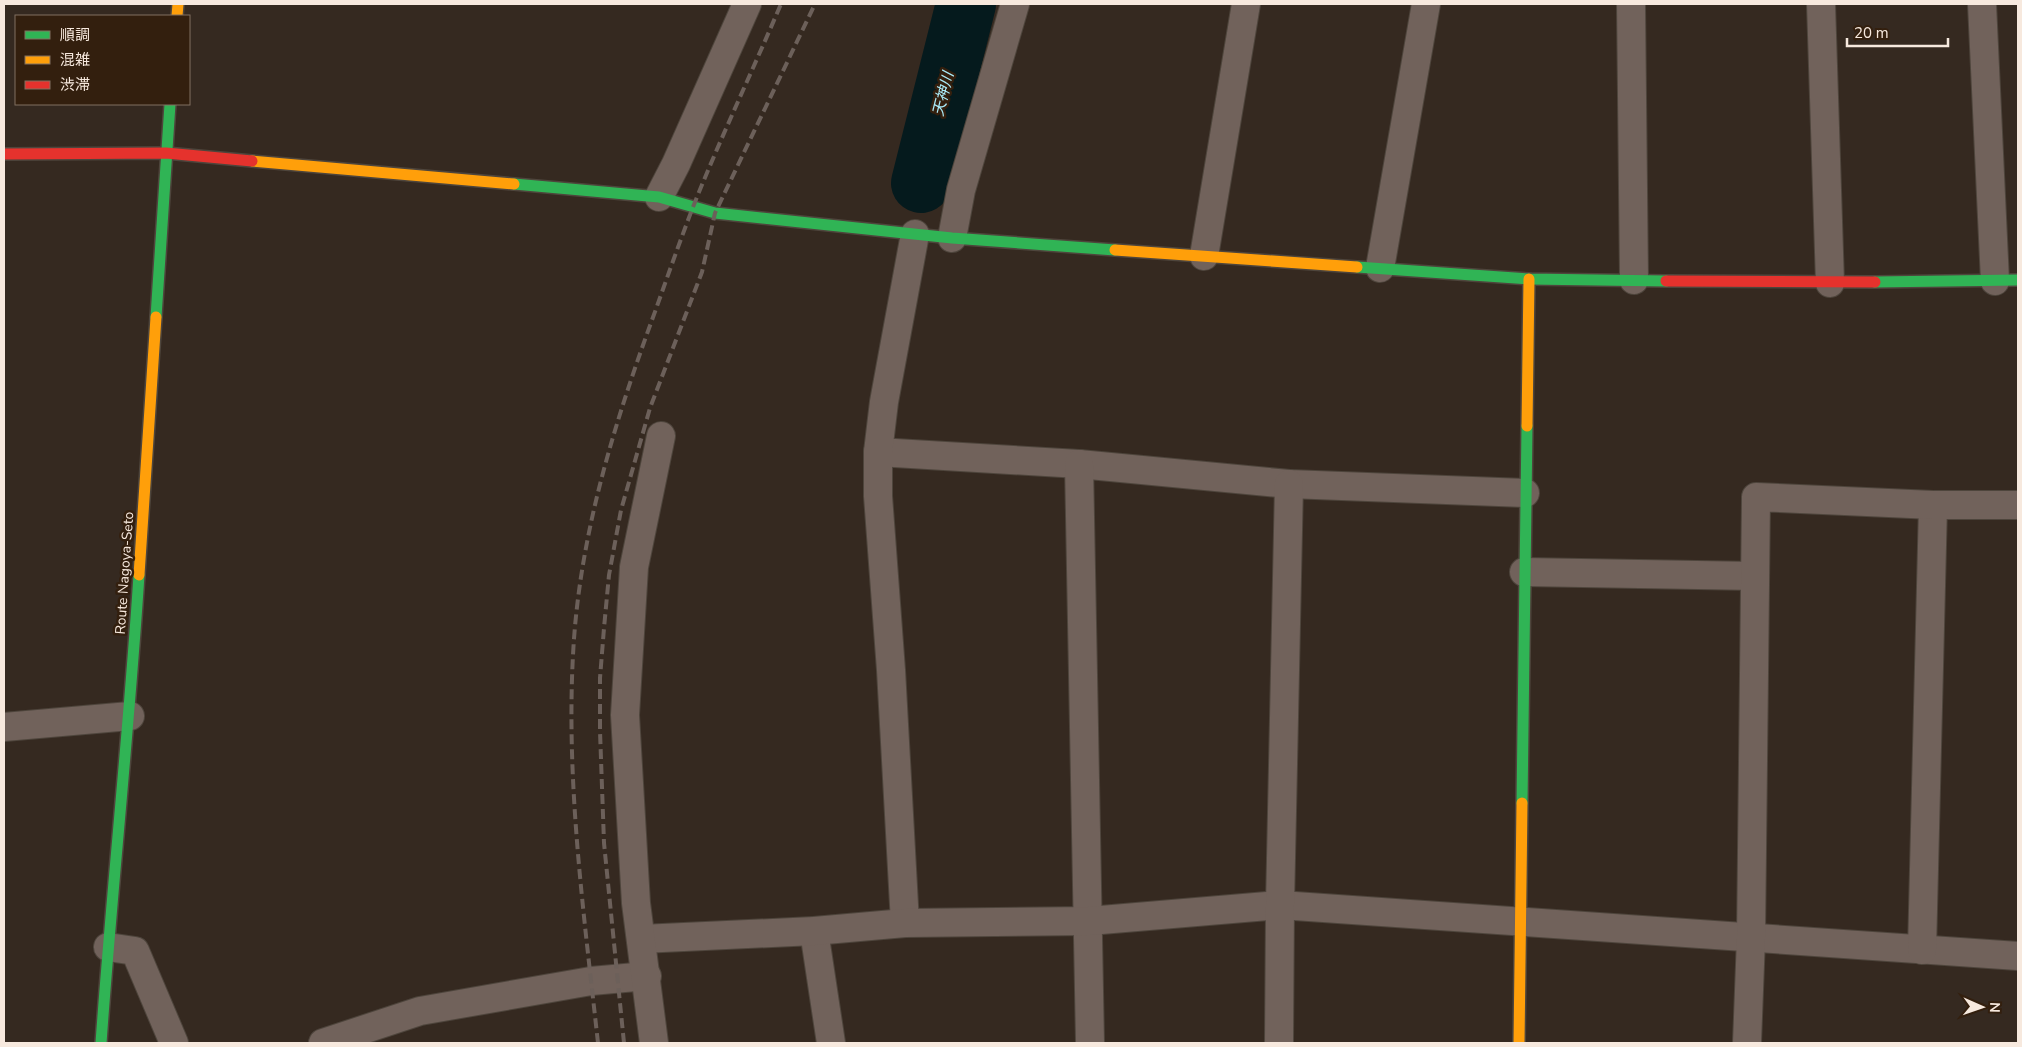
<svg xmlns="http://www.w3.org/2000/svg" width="2022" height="1047" font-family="'Nunito Sans','Noto Sans JP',sans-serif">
	<rect width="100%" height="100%" fill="#352920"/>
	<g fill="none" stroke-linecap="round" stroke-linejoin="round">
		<polyline stroke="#051a1d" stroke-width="60" points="921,183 966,4"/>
		<defs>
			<g id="street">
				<polyline points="1631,4 1634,280"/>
				<polyline points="1821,4 1830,283"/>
				<polyline points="1982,4 1995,281"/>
				<polyline points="659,197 676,164 747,4"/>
				<polyline points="952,238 961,190 1015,4"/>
				<polyline points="1204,256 1246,4"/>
				<polyline points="1380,268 1426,4"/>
				<polyline points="878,452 1079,464 1289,484 1525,493"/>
				<polyline points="1079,464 1090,1043"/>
				<polyline points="1524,572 1755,576"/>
				<polyline points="4,727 130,716"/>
				<polyline points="905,923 891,670 878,496 878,452 884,402 915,234"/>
				<polyline points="814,931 831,1043"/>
				<polyline points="641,939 814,931 905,923 1089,921 1280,905 2018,956"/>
				<polyline points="108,947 135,951 174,1043"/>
				<polyline points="1922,950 1933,505"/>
				<polyline points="323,1043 420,1011 591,981 647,976"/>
				<polyline points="654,1043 636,903 625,715 634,567 661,436"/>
				<polyline points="1279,1043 1280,905 1289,484"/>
				<polyline points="1747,1043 1751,938 1756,497 1933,505 2018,505"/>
			</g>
			<g id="fast">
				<polyline points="514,184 659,197 715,213 952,238 1115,250"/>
				<polyline points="1357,267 1529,279 1666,281"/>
				<polyline points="1875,282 2018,280"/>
				<polyline points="156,317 170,104"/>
				<polyline points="1522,803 1527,426"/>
				<path d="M101 1043C112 887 129 731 139 575"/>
			</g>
			<g id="slow">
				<polyline points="177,16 178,4"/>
				<polyline points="252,161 514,184"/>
				<polyline points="1115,250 1357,267"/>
				<polyline points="1527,426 1529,279"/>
				<polyline points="139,575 156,317"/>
				<polyline points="1519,1043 1522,803"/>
			</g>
			<g id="jam">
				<polyline points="4,154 166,153 252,161"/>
				<polyline points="1666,281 1875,282"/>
			</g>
		</defs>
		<use href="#street" stroke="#4e453c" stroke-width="30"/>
		<use href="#fast" stroke="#4e453c" stroke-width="14"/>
		<use href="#slow" stroke="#4e453c" stroke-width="14"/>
		<use href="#jam" stroke="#4e453c" stroke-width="14"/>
		<use href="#street" stroke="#71625b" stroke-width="28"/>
		<use href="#fast" stroke="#30b455" stroke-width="11"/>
		<use href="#slow" stroke="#ff9f0a" stroke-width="11"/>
		<use href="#jam" stroke="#e5322d" stroke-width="11"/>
		<g stroke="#6c605a" stroke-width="4" stroke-dasharray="10 5" stroke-linecap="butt">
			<path d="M598 1043C584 915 566 784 573 655 579 535 615 421 656 309 668 275 680 241 693 207 720 139 752 72 781 4"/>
			<polyline points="624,1043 604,843 600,731 600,678 604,628 609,575 621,510 650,408 702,272 715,213 815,4"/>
		</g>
	</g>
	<g text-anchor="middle" stroke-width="5" stroke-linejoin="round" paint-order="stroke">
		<g font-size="14" fill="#f7e9de" stroke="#331f0e">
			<text transform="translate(124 573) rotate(-86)" y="5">Route Nagoya-Seto</text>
		</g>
		<g font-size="15" font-style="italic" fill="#abedfb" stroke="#331f0e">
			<text transform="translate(943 94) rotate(-76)" y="5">天神川</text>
		</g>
	</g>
	<rect width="2022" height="1047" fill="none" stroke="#f7e9de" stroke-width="10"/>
	<rect x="15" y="15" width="175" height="90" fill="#331f0e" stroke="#817061"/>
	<rect x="25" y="31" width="25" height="8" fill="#30b455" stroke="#817061"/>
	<text x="60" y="40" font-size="15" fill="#f7e9de">順調</text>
	<rect x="25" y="56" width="25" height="8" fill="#ff9f0a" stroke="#817061"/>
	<text x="60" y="65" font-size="15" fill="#f7e9de">混雑</text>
	<rect x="25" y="81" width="25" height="8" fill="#e5322d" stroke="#817061"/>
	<text x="60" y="90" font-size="15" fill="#f7e9de">渋滞</text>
	<g transform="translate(1982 1007) rotate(92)" stroke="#331f0e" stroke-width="4" paint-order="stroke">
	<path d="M0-4L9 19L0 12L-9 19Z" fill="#f7e9de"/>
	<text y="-8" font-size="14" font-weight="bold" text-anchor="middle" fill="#f7e9de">N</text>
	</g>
	<path d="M1847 38v8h101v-8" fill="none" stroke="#f7e9de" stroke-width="2.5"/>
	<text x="1854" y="38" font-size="15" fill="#f7e9de" stroke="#331f0e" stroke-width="4" paint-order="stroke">20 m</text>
</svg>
